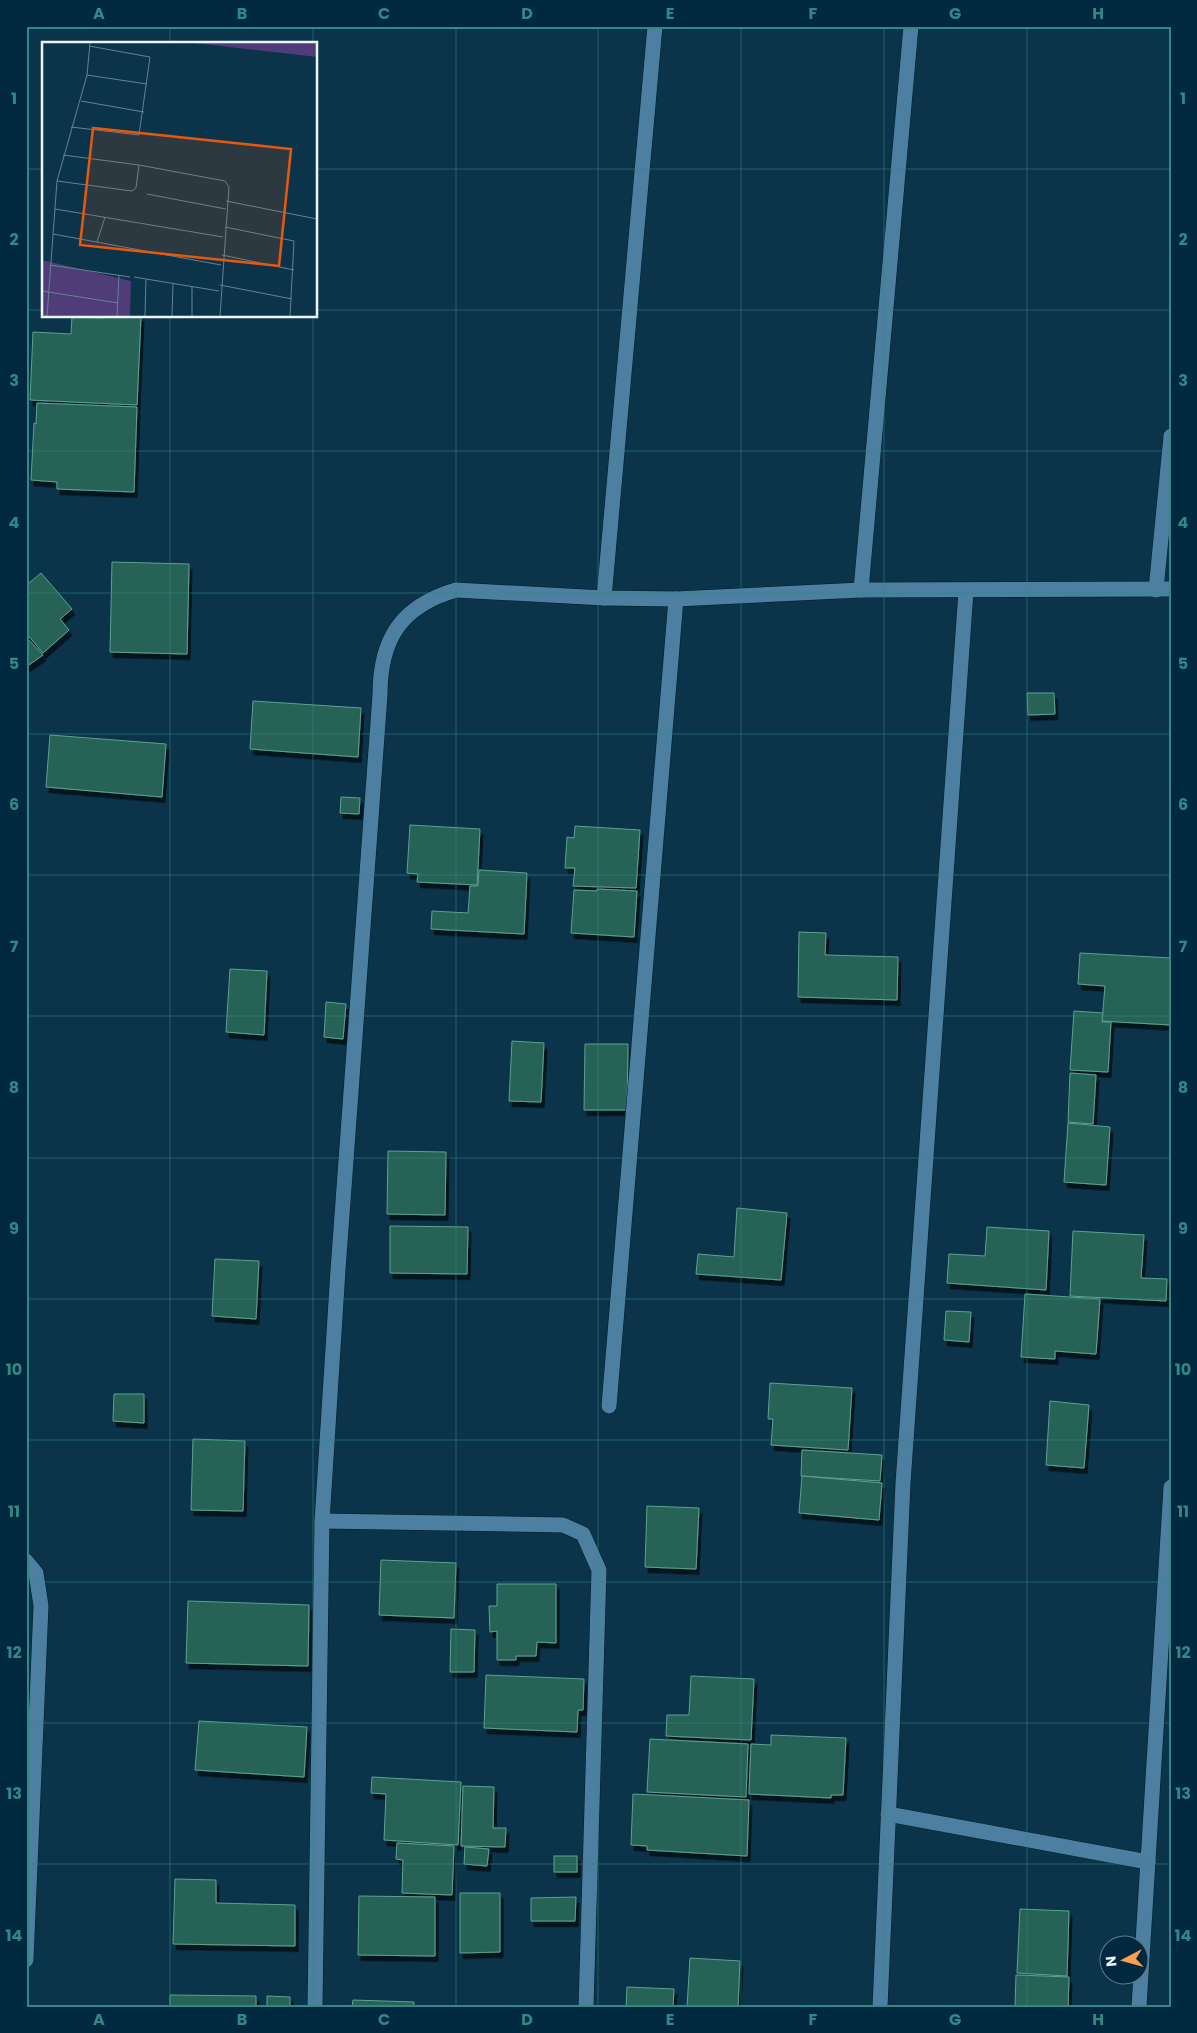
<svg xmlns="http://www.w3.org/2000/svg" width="1197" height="2033" font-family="Poppins,sans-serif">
	<defs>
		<filter id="shadow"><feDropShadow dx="3" dy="5.5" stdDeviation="0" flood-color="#0009"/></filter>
	</defs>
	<rect width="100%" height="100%" fill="#0b344a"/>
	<g fill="#256256" stroke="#5da292" filter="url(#shadow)">
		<polygon points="104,316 141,316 137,405 30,400 33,332 71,334 72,317 103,318"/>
		<polygon points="37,403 137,407 134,492 57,489 57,482 31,480 34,423 36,424"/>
		<polygon points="112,562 189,564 187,654 110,652"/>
		<polygon points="41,573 72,609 60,619 69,630 43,653 26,633 26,580 29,583"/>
		<polygon points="26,637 43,655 26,667"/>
		<polygon points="1027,693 1054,693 1055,714 1028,715"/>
		<polygon points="253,701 361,708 358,757 250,749"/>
		<polygon points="50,735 166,744 162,797 46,787"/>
		<polygon points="341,797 360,798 359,814 340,813"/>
		<polygon points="410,825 480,829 477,885 417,882 418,874 407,873"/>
		<polygon points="575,826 640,830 636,888 573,886 575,868 565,868 567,837 574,838"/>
		<polygon points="479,870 527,873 524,934 431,929 432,911 468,913 470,886 478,886"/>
		<polygon points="597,889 637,891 634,937 571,933 574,890 597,891"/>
		<polygon points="799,932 826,933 825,955 898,957 897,1000 798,997"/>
		<polygon points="1080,953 1171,958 1171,1025 1102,1021 1105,986 1078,984"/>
		<polygon points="230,969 267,971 264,1035 226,1032"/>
		<polygon points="326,1002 346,1004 343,1039 324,1037"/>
		<polygon points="1074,1011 1103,1013 1102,1022 1111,1022 1108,1072 1070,1070"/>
		<polygon points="512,1041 544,1043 541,1102 509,1101"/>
		<polygon points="585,1044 628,1044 627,1110 584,1110"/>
		<polygon points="1070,1073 1096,1075 1093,1124 1068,1122"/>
		<polygon points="1068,1123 1110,1127 1106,1185 1064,1182"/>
		<polygon points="388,1151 446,1152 445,1215 387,1214"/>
		<polygon points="737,1208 787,1213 781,1280 696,1274 698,1254 734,1257"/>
		<polygon points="390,1226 468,1227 467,1274 390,1273"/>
		<polygon points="987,1227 1049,1231 1046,1290 947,1283 949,1254 985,1256"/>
		<polygon points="1073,1231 1144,1235 1141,1278 1167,1279 1166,1301 1070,1296"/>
		<polygon points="215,1259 259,1261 256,1319 212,1316"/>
		<polygon points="1025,1294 1100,1299 1096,1354 1055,1351 1055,1359 1021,1357"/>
		<polygon points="946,1311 971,1312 969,1342 944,1340"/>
		<polygon points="770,1383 852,1388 848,1450 771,1445 773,1419 768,1419"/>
		<polygon points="114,1394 144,1394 144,1423 113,1421"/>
		<polygon points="1050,1401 1089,1405 1084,1468 1046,1465"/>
		<polygon points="193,1439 245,1441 243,1511 191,1510"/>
		<polygon points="802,1450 882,1455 880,1481 801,1476"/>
		<polygon points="802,1476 882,1483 879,1520 799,1513"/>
		<polygon points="647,1506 699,1508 696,1569 645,1567"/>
		<polygon points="381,1560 456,1563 454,1618 379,1615"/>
		<polygon points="497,1584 556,1584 556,1643 537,1642 536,1656 516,1656 516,1660 497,1660 497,1631 490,1632 489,1606 497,1606"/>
		<polygon points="188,1601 309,1605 308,1666 186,1663"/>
		<polygon points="451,1629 475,1630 474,1672 450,1672"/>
		<polygon points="486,1675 584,1679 583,1710 578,1710 577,1732 484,1728"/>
		<polygon points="691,1676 754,1679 751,1740 666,1736 667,1715 689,1715"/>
		<polygon points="199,1721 307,1727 304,1777 195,1770"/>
		<polygon points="771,1735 846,1738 843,1795 831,1795 831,1798 749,1794 751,1744 771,1745"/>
		<polygon points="650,1739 748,1744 746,1797 647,1792"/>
		<polygon points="372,1777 461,1782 458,1845 384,1840 386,1794 371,1793"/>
		<polygon points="463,1786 494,1787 493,1828 506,1828 505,1847 461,1846"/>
		<polygon points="633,1794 749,1800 747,1856 647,1850 647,1846 631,1845"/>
		<polygon points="397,1843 454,1846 452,1895 402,1893 403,1860 396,1859"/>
		<polygon points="465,1847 489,1849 487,1866 464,1864"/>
		<rect x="554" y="1856" width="23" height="16"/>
		<polygon points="175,1879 216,1880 216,1903 295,1905 295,1946 173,1944"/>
		<polygon points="460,1893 500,1893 500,1952 460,1953"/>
		<polygon points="359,1896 435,1897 435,1956 358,1955"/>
		<polygon points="576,1897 575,1921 531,1921 531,1898"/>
		<polygon points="1020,1909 1069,1911 1067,1976 1017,1973"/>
		<polygon points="690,1958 740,1961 738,2007 687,2007"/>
		<polygon points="1016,1975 1069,1977 1068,2007 1015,2007"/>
		<polygon points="627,1987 674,1989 673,2007 626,2007"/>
		<polygon points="170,1995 256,1996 256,2007 170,2007"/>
		<polygon points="267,1996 290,1997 290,2007 267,2007"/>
		<polygon points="353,2000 414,2002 414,2007 352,2007"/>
	</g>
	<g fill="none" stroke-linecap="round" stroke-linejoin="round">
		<defs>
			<g id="minor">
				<polyline points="861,590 911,26"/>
				<polyline points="1156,590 1171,436"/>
				<polyline points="604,598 655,26"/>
				<polyline points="609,1406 676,599"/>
				<polyline points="322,1521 563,1525 583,1534 599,1570 586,2007"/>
				<polyline points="26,1561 36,1573 41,1606 26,1960"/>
				<polyline points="888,1814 1148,1862"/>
				<path d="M315 2007 322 1521 338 1270 380 695C380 639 401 606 456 590L604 598 676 599 861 590 1171 589"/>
				<polyline points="880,2007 903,1483 966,591"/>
				<polyline points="1139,2007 1171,1487"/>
			</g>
		</defs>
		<use href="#minor" stroke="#011a2a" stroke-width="16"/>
		<use href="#minor" stroke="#4d80a0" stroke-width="15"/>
	</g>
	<path fill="none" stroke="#308984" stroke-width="1" stroke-opacity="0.55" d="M170 26V44M313 26V44M456 26V2007M598 26V2007M741 26V2007M884 26V2007M1027 26V2007M26 169H44M316 169H1171M26 310H44M316 310H1171M170 316V2007M313 316V2007M26 451H1171M26 593H1171M26 734H1171M26 875H1171M26 1016H1171M26 1158H1171M26 1299H1171M26 1440H1171M26 1582H1171M26 1723H1171M26 1864H1171"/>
	<g transform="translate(42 42)">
		<rect width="275" height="275" fill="#0b344a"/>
		<path d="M152 1H275V15ZM0 218 89 239 88 274H0Z" fill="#503c78"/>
		<path fill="none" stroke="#658292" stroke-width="1" d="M45 33 105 42M39 59 102 70M29 85 97 93 108 15 47 4M21 113 97 123 183 139 187 145 178 274M15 139 90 149 94 146 97 123M105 152 184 167M184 159 275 177M13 167 181 195M183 185 252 199 248 274M11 192 179 223M55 200 63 175M180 213 252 228M8 223 88 235M92 235 177 249M178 243 250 257M0 249 76 261M5 274 15 139 45 33 48 1M75 274 77 233M103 274 104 237M130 274 131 241M150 274V245"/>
		<path fill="#e8590c" fill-opacity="0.15" stroke="#e8590c" stroke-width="2.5" d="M51 86 249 107 237 224 38 203Z"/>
		<rect width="275" height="275" fill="none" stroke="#ecf6fe" stroke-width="2.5"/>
	</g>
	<rect width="1197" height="2033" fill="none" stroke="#00293f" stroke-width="55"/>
	<g transform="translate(1124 1960) rotate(264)"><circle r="24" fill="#00293f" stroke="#5e7b8b"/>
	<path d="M0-4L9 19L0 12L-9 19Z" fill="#fb9e51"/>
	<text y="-8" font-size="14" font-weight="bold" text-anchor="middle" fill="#ecf6fe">N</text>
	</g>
	<rect x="28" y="28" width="1142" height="1978" fill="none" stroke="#308984" stroke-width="2"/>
	<g font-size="16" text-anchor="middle" font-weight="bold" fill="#308984">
		<text x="99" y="19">A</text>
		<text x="242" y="19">B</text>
		<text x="384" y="19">C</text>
		<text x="527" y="19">D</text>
		<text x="670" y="19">E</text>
		<text x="813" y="19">F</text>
		<text x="955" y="19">G</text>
		<text x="1098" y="19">H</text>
		<text x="14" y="104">1</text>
		<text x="1183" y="104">1</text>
		<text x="14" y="245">2</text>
		<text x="1183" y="245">2</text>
		<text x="14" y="386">3</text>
		<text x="1183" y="386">3</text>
		<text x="14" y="528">4</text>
		<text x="1183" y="528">4</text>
		<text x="14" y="669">5</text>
		<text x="1183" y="669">5</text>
		<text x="14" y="810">6</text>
		<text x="1183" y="810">6</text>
		<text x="14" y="952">7</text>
		<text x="1183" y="952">7</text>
		<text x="14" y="1093">8</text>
		<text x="1183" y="1093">8</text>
		<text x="14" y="1234">9</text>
		<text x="1183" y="1234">9</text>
		<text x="14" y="1375">10</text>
		<text x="1183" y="1375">10</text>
		<text x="14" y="1517">11</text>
		<text x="1183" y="1517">11</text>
		<text x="14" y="1658">12</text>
		<text x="1183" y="1658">12</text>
		<text x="14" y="1799">13</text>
		<text x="1183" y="1799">13</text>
		<text x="14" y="1941">14</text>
		<text x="1183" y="1941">14</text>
		<text x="99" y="2025">A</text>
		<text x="242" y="2025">B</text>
		<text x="384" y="2025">C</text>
		<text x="527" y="2025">D</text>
		<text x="670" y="2025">E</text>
		<text x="813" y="2025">F</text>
		<text x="955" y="2025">G</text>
		<text x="1098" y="2025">H</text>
	</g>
</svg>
